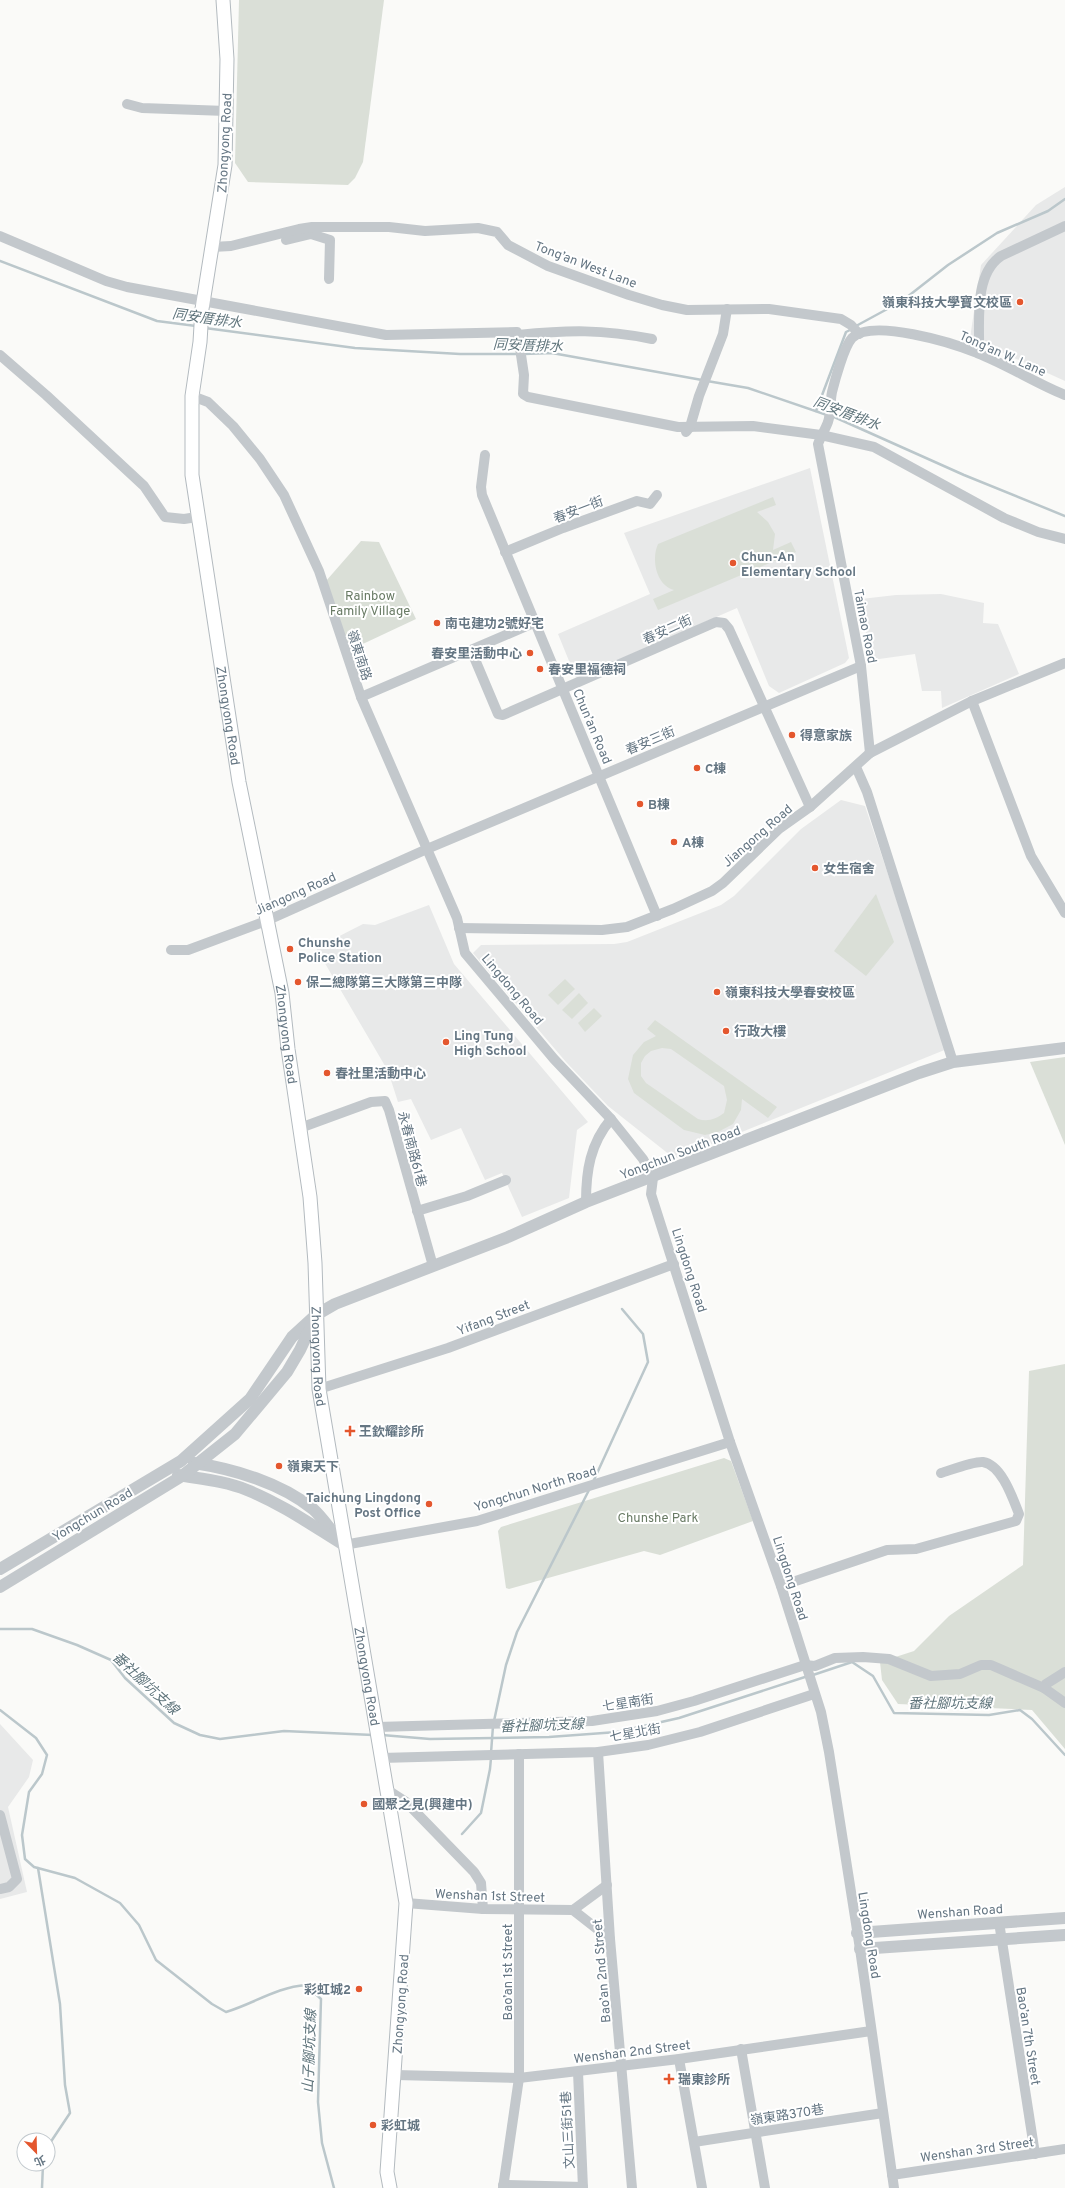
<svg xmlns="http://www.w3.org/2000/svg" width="1065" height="2188" font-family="Overpass,'Noto Sans TC',sans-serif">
	<rect width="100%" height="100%" fill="#fafaf8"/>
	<g fill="#e8e9e9">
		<polygon points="1065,187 1065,381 970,338 981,265 1036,205"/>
		<polygon points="810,468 849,658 845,663 779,693 769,686 737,608 576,678 558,634 650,594 624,533"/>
		<polygon points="941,594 984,603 983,623 998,624 1019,674 942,708 941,691 922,691 915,654 872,660 860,606 861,599 896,595"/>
		<polygon points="841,800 865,806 947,1049 675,1159 608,1106 566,1062 473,953 481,945 614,944 627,942 721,905 734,896 801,829"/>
		<polygon points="429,905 454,964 588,1122 577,1130 569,1198 522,1217 502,1173 485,1180 461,1128 431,1140 411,1099 398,1102 388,1071 316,948 363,924 375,925"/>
		<polygon points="0,1724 33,1760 29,1777 8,1807 27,1892 0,1899"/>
	</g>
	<g fill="#dadfd7" fill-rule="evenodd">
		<polygon points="239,0 384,0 363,162 355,178 348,185 248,182 235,163"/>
		<path d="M773 497 776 505 757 512 768 522 775 534 773 550 791 542 796 552 658 610 653 599 674 590C656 585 651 559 658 544Z"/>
		<polygon points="361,541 379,542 416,619 350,650 326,581"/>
		<polygon points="876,894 894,942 866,976 834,951"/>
		<polygon points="565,979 575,989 558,1005 548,995"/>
		<polygon points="579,993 588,1003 572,1019 562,1010"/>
		<polygon points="594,1008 602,1016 585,1032 578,1023"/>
		<path d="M655 1020 777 1107 768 1118 742 1099 741 1110 733 1124 718 1132 705 1135 684 1130 634 1093 628 1079 633 1055 644 1042 656 1036 647 1029ZM662 1048 671 1049 724 1086 727 1100 724 1113C716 1119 708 1122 698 1119L646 1083 641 1076V1063L645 1056 651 1051Z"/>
		<polygon points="1065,1057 1065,1145 1030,1062"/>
		<polygon points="1065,1364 1065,1749 1032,1710 898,1704 882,1680 880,1662 914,1651 949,1616 1023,1565 1029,1371"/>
		<polygon points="724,1458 731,1461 753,1521 660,1555 644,1551 509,1589 506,1588 498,1531 501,1527"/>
	</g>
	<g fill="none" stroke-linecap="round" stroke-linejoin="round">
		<g stroke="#bbc7cb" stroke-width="2.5">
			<polyline points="0,261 157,321 196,326"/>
			<polyline points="856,326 902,301 948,265 997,233 1048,211 1065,199"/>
			<polyline points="205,328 355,348 460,354 519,354"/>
			<polyline points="524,354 552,353 702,380"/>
			<polyline points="707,381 748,388 827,415"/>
			<polyline points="816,411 846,332 852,329"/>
			<polyline points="832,416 964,475 1065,516"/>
			<polyline points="593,1482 648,1362 643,1334 622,1309"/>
			<polyline points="0,1629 32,1629 77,1645 111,1660 125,1678 174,1723 200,1735 220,1739 284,1731 373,1735"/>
			<polyline points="813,1675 852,1662 873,1676 894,1713 989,1715 1020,1710 1032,1719 1065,1755"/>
			<path d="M0 1710 36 1738 47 1755 42 1774 29 1792 22 1835 25 1859 34 1867 75 1878 120 1903 139 1925 156 1960 212 2004 226 2012C253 2004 277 1987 306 1985L321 1999 318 2102 322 2143 334 2188"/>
			<polyline points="494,1721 506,1665 517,1632 589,1490"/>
			<polyline points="382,1735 430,1739 549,1737 617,1732 679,1718 808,1676"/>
			<polyline points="491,1753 493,1726"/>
			<polyline points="462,1834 481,1813 490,1769 491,1758"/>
			<polyline points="38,1868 60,2004 65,2085 70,2113 48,2146"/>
			<polyline points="42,2188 43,2164"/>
		</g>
		<defs>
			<g id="secondary">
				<path id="s1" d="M223 0 227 59 225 165 202 309 200 342 192 396V475L239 782 282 993 288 1049 310 1197 315 1263 319 1389 406 1903 387 2172 390 2188"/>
			</g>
		</defs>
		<use href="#secondary" stroke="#b3babf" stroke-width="15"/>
		<g stroke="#c3c8cc" stroke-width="10">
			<polyline points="127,104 142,108 226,111"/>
			<path d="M0 236 106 281 127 287 386 335 517 332 518 335C568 330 602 329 652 339"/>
			<polyline points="286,240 311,234 330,240 329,279"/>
			<polyline points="212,247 231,246 299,229 312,227 389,227 425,231 478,228 497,232 508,245 548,266 629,295 662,305 687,310 769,309 841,319 851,325 859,334"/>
			<polyline points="518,335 524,375 523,394 528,397 678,427 753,426 821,435 874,447 1004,518 1038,532 1065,539"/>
			<path d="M979 353C980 323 973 275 1001 256L1065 226"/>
			<polyline points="0,355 46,395 144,486 165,517 184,519 197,517"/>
			<polyline points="192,396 208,402 233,426 260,459 284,495 319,571 361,697 457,918 465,953 554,1059 611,1119 643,1159 653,1178 651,1194 730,1442 781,1586 821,1712 829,1752 860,1949 894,2188"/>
			<polyline points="686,432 690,427 699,396 723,334 727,309"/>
			<polyline points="485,455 481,487 482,495 657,916"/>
			<polyline points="505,552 563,528 637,501 650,504 657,495"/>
			<polyline points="471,650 498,714 503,715 716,622 724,623 729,629 810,807"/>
			<polyline points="361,697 536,622"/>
			<polyline points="972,701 1031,856 1065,913"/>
			<path d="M870 753 861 666 818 444C821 436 825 430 828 422 831 413 830 402 832 392 835 380 844 347 852 338 872 318 953 343 977 353 1008 365 1035 383 1065 395"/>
			<polyline points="856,767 867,792 953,1062"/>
			<polyline points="459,928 602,930 627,927 673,909 712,891 723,883 779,829 810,807 870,753 972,701 1065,663"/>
			<polyline points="171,950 188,950 266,921 427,849 861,666"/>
			<polyline points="300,1128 371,1102 385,1101 389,1110 433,1266"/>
			<path d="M586 1202C586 1171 590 1144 611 1119"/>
			<polyline points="417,1211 467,1196 506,1180"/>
			<polyline points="319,1389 448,1348 674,1264"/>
			<polyline points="344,1545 477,1521 730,1442"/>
			<path d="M781 1586 887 1550 916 1549 1016 1521 1019 1514C1013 1499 1002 1465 983 1462 974 1461 951 1470 941 1473"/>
			<polyline points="1065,1672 1046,1684 1044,1688 1065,1703"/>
			<polyline points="377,1727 592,1721 657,1711 694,1701 805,1665 815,1666 835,1658 863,1657 889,1659 931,1676 960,1674 981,1665 991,1665 1044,1688"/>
			<polyline points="598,1752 610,1939 632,2188"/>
			<polyline points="381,1758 598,1752 648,1745 700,1732 814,1694"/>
			<polyline points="386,1789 406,1802 474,1872 481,1883 483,1909"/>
			<polyline points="0,1815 17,1879 9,1887 0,1889"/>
			<polyline points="406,1903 483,1909 573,1910"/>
			<polyline points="573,1910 610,1939"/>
			<polyline points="573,1910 607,1885"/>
			<polyline points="999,1922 1035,2154"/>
			<polyline points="741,2049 765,2188"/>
			<polyline points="679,2059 702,2188"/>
			<polyline points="578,2072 583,2188"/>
			<polyline points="395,2075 519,2078 679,2059 871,2031"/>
			<polyline points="694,2142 883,2113"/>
			<polyline points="892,2175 1065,2149"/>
			<polyline points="503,2185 583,2187"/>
			<polyline points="503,2188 519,2078 519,1754"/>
		</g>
		<g stroke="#c3c8cc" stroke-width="12">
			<path d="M194 1463C234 1469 281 1483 313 1509 322 1517 329 1528 337 1537"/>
			<path d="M178 1475C201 1479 225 1481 247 1490 282 1504 313 1526 344 1545"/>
			<polyline points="0,1569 181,1461 250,1399 292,1337 316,1315 335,1304 508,1237 586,1202 919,1073 953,1062 1065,1048"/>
			<polyline points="0,1587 182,1476 235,1434 287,1372 300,1350 314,1320"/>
			<polyline points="857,1933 1065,1918"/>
			<polyline points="860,1949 1065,1935"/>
		</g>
		<use href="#secondary" stroke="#fff" stroke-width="13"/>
	</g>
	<g fill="#e4572e" stroke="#fff" stroke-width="1.5">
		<circle cx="1020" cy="302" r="4"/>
		<circle cx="733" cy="563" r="4"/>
		<circle cx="437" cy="623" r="4"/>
		<circle cx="530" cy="653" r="4"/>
		<circle cx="540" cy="669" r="4"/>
		<circle cx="792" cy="735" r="4"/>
		<circle cx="697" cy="768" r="4"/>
		<circle cx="640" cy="804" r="4"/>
		<circle cx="674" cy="842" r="4"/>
		<circle cx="815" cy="868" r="4"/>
		<circle cx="290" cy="949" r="4"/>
		<circle cx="298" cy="982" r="4"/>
		<circle cx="717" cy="992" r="4"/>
		<circle cx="726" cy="1031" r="4"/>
		<circle cx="446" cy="1042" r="4"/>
		<circle cx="327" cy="1073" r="4"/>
		<path d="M348 1425h4v4h4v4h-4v4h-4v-4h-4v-4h4z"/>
		<circle cx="279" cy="1466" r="4"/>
		<circle cx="429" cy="1504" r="4"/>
		<circle cx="364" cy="1804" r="4"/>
		<circle cx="359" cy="1989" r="4"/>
		<path d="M667 2073h4v4h4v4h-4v4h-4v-4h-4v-4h4z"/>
		<circle cx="373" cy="2125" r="4"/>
	</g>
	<g text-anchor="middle" stroke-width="4" stroke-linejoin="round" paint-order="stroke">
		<g font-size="13" fill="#657683" stroke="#fff">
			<text transform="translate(224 143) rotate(-87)" y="5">Zhongyong Road</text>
			<text transform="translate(586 264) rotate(21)" y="5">Tong’an West Lane</text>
			<text transform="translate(1003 353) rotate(24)" y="5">Tong’an W. Lane</text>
			<text transform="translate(578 509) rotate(-21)" y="5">春安一街</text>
			<text transform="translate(866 626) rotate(79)" y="5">Taimao Road</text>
			<text transform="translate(667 629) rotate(-24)" y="5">春安二街</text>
			<text transform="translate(360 655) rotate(72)" y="5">嶺東南路</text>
			<text dy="5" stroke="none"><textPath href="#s1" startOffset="721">Zhongyong Road</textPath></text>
			<text transform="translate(593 726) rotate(67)" y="5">Chun’an Road</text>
			<text transform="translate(650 740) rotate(-23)" y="5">春安三街</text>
			<text transform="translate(757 835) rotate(-41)" y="5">Jiangong Road</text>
			<text transform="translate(295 893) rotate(-24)" y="5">Jiangong Road</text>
			<text transform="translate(513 989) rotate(50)" y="5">Lingdong Road</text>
			<text dy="5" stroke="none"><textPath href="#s1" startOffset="1045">Zhongyong Road</textPath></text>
			<text transform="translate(413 1149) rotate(75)" y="5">永春南路61巷</text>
			<text transform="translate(680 1152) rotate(-21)" y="5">Yongchun South Road</text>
			<text transform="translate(690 1270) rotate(72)" y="5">Lingdong Road</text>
			<text transform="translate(493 1317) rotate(-21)" y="5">Yifang Street</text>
			<text dy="5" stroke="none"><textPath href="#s1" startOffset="1369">Zhongyong Road</textPath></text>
			<text transform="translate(535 1488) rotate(-17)" y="5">Yongchun North Road</text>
			<text transform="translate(92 1514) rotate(-31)" y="5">Yongchun Road</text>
			<text transform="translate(791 1578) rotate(72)" y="5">Lingdong Road</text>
			<text dy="5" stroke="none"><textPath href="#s1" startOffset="1693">Zhongyong Road</textPath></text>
			<text transform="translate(628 1702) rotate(-9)" y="5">七星南街</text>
			<text transform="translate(635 1732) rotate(-10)" y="5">七星北街</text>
			<text transform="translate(490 1895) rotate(2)" y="5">Wenshan 1st Street</text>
			<text transform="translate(960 1911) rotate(-4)" y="5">Wenshan Road</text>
			<text transform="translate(870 1935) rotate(81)" y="5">Lingdong Road</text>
			<text transform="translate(601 1971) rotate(-95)" y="5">Bao’an 2nd Street</text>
			<text transform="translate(507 1972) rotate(-90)" y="5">Bao’an 1st Street</text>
			<text transform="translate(400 2004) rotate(-86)" y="5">Zhongyong Road</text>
			<text transform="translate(1029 2036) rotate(81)" y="5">Bao’an 7th Street</text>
			<text transform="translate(632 2051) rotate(-7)" y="5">Wenshan 2nd Street</text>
			<text transform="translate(787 2114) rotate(-9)" y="5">嶺東路370巷</text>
			<text transform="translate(567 2130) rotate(-93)" y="5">文山三街51巷</text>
			<text transform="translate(977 2149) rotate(-8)" y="5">Wenshan 3rd Street</text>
		</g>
		<g font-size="13" font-weight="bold" fill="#657683" stroke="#fff" text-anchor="start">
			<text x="1012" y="307" text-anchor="end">嶺東科技大學寶文校區</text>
			<text x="741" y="561">Chun-An<tspan x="741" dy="15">Elementary School</tspan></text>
			<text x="445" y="628">南屯建功2號好宅</text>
			<text x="522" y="658" text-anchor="end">春安里活動中心</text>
			<text x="548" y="674">春安里福德祠</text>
			<text x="800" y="740">得意家族</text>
			<text x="705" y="773">C棟</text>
			<text x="648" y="809">B棟</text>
			<text x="682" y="847">A棟</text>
			<text x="823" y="873">女生宿舍</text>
			<text x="298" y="947">Chunshe<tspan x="298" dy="15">Police Station</tspan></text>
			<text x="306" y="987">保二總隊第三大隊第三中隊</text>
			<text x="725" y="997">嶺東科技大學春安校區</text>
			<text x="734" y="1036">行政大樓</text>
			<text x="454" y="1040">Ling Tung<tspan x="454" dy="15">High School</tspan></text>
			<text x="335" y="1078">春社里活動中心</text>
			<text x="359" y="1436">王欽耀診所</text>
			<text x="287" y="1471">嶺東天下</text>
			<text x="421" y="1502" text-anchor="end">Taichung Lingdong<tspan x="421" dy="15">Post Office</tspan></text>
			<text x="372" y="1809">國聚之見(興建中)</text>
			<text x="351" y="1994" text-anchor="end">彩虹城2</text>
			<text x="678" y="2084">瑞東診所</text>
			<text x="381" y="2130">彩虹城</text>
		</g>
		<g font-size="13" fill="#687a64" stroke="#fff">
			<text x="370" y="600">Rainbow<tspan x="370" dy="15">Family Village</tspan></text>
			<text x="658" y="1522">Chunshe Park</text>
		</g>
		<g font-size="14" font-style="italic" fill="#60757c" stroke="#fff">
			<text transform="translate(207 318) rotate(8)" y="5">同安厝排水</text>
			<text transform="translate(528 345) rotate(2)" y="5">同安厝排水</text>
			<text transform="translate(847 413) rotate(21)" y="5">同安厝排水</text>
			<text transform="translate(146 1683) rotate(43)" y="5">番社腳坑支線</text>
			<text x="950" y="1708">番社腳坑支線</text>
			<text transform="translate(542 1725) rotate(-2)" y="5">番社腳坑支線</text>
			<text transform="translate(309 2051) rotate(-88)" y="5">山子腳坑支線</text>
		</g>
	</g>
	<g transform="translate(36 2152) rotate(157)"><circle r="19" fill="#ffffff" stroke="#c1c8cd"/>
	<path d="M0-3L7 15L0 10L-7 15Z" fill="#e4572e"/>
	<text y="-6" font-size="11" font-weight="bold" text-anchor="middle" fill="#657683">北</text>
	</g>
</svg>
